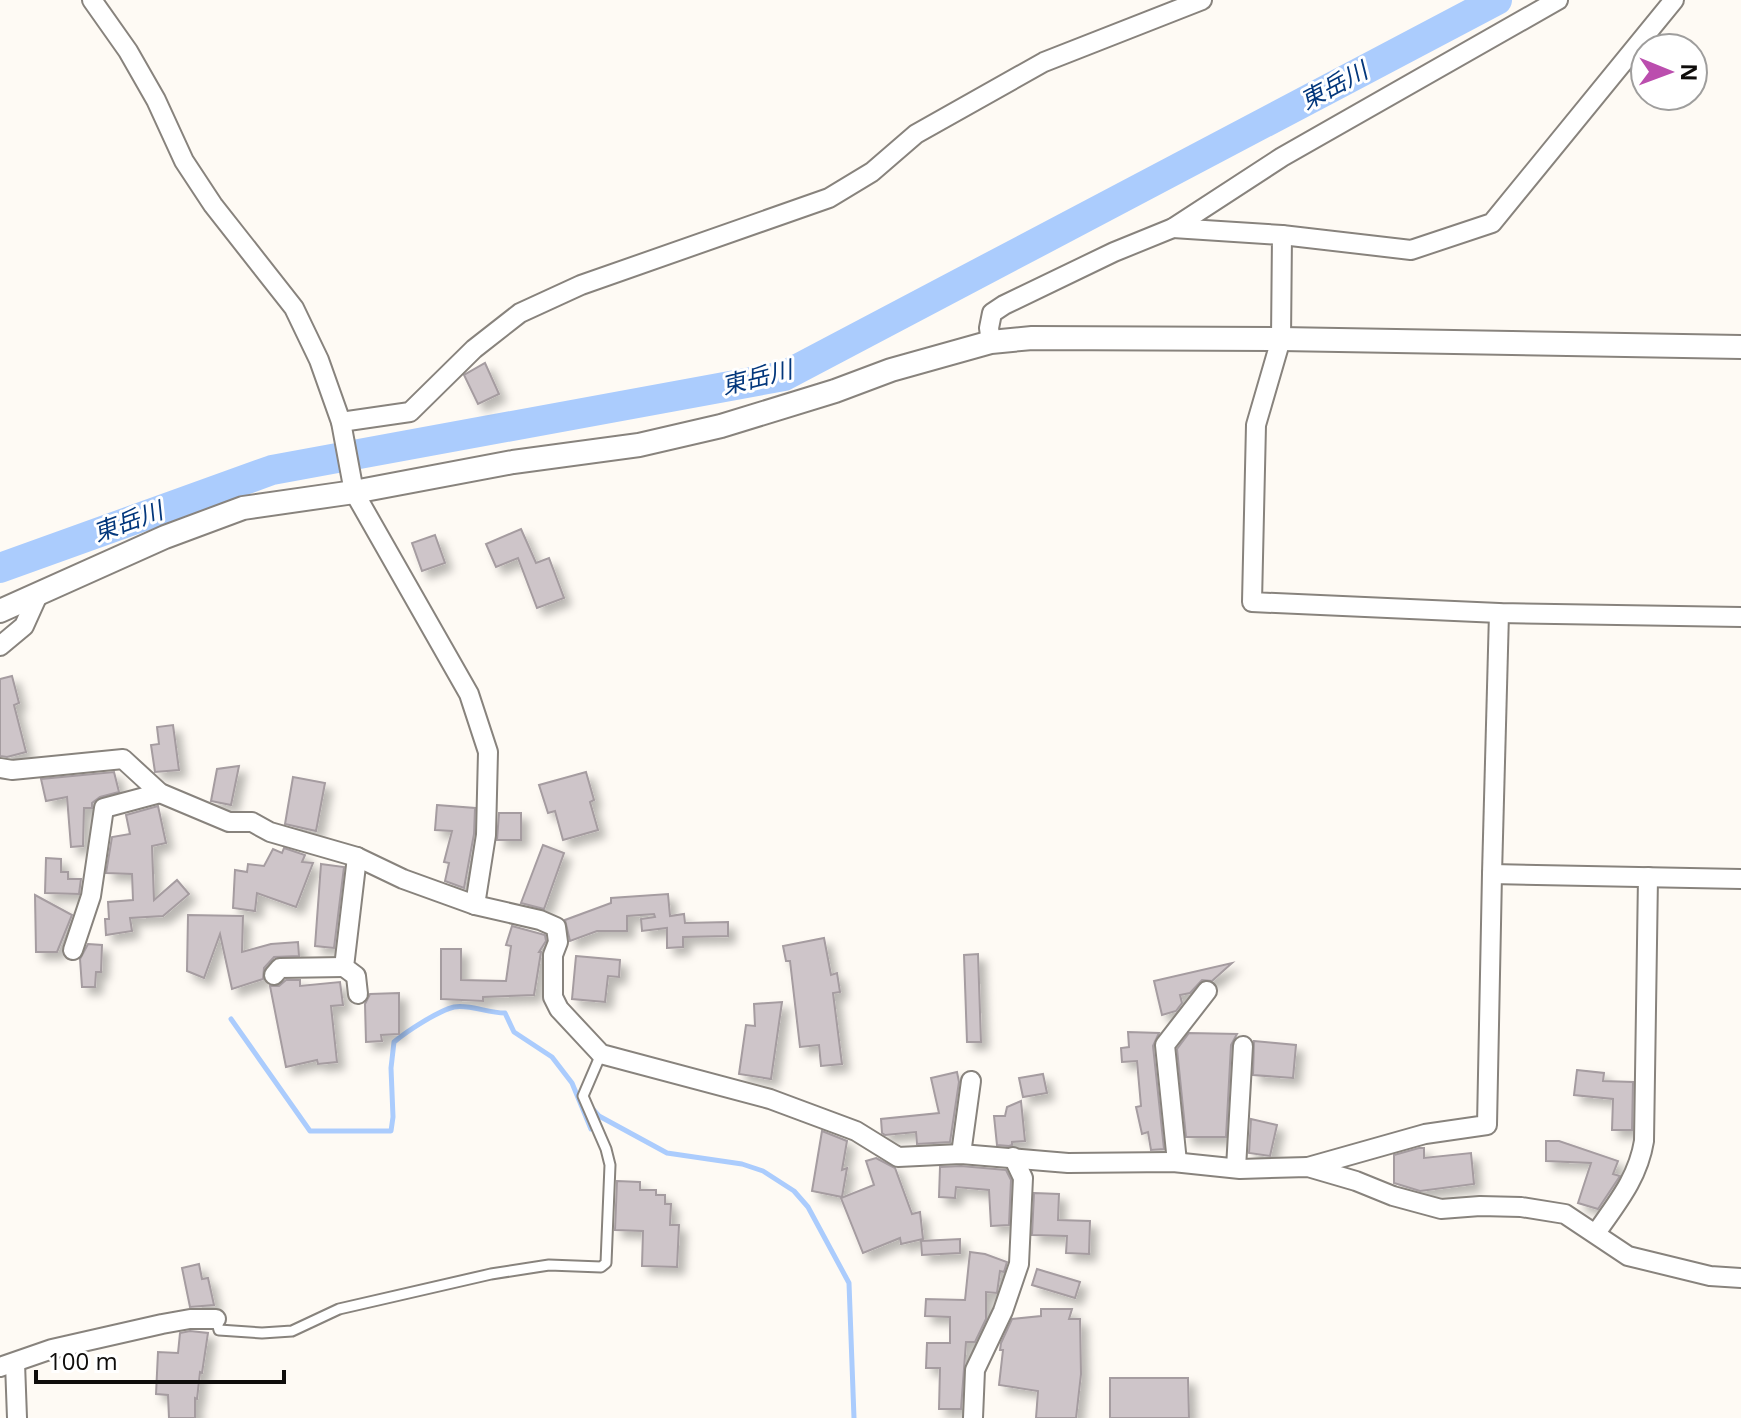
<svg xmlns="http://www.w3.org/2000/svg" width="1741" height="1418" font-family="'Open Sans','Noto Sans JP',sans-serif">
	<defs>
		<filter id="shadow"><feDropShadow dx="7" dy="7" stdDeviation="4" flood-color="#0004"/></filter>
	</defs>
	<rect width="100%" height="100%" fill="#fefaf4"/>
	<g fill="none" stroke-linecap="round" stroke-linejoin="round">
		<g stroke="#abccfd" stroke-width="5">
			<path d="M231 1019 310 1131H391L393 1117 391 1068 394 1042C407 1031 438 1011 454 1007 470 1004 487 1013 505 1013L514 1032 552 1057 572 1083 591 1129"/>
			<polyline points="590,1106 599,1116 667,1153 742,1164 763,1171 794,1191 808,1207 849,1283 854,1418"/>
		</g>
		<polyline stroke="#abccfd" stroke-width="30" points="0,568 272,470 784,376 1497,0"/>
	</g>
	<g fill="#cec5c9" stroke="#a59ca0" stroke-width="2" filter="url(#shadow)">
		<polygon points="485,363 499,394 478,404 464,375"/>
		<polygon points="521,529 536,563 549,558 564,598 537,608 518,558 496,567 486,544"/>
		<polygon points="435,535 445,563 422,571 412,543"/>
		<polygon points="12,676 19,703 14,705 26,752 7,757 0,756 0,679"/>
		<polygon points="173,725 179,770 155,772 151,745 159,744 157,727"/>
		<polygon points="239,766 231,805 211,801 217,769"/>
		<polygon points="114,772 119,792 100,797 92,803 92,808 84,808 83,846 71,847 67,797 46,801 41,779"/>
		<polygon points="586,772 594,800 590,802 598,830 563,840 555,811 548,813 539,785"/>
		<polygon points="293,777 325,783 316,831 285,824"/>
		<polygon points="437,805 475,808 474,834 464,888 445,881 449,863 444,862 452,831 435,830"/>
		<polygon points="158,806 166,843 152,846 154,900 177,880 189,894 163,916 130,918 132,931 106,935 105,919 109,919 108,902 133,900 132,874 106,873 112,837 130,834 126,815"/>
		<polygon points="499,813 521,813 521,840 497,840"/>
		<polygon points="543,845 564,853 544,909 521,903"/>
		<polygon points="284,848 305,855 302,862 313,863 296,907 257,893 255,911 233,908 235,870 247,872 248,864 264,866 273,849 282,853"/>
		<polygon points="46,858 61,859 61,872 68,872 68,879 81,879 79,894 45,893"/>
		<polygon points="321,864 344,867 334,948 315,946"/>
		<polygon points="668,894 670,916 684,914 685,923 728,922 728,936 683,937 683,947 667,948 667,928 642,931 641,919 655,917 654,914 627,916 627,931 597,931 570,941 565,920 611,903 611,898"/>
		<polygon points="35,895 72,915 57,952 36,952"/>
		<polygon points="188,915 243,916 242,952 271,944 298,942 299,956 274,957 264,968 263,979 232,989 220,934 204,978 187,971"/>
		<polygon points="512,926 545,935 546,941 539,952 541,952 534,995 483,997 483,1001 441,999 441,949 461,949 461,980 506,981 511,946 506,945"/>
		<polygon points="824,938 831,975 837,973 840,992 833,993 842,1064 821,1066 819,1045 800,1047 790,961 786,961 783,946"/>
		<polygon points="88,944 102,945 101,972 96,972 95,987 82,987 80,959"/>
		<polygon points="978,954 981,1042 967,1042 964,955"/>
		<polygon points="576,956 620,960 619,977 608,976 605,1002 572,999"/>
		<polygon points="1232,963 1212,981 1202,980 1190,993 1180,995 1182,1003 1176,1011 1162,1015 1154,981"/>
		<polygon points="286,980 300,980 300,986 340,982 343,1005 331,1006 337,1062 318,1064 317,1060 286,1067 270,986 279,986"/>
		<polygon points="399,993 399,1034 381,1035 382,1041 366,1042 365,1004 370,994"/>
		<polygon points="782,1002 771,1079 739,1074 746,1025 755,1026 754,1004"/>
		<polygon points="1128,1032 1159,1033 1153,1046 1164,1149 1151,1150 1148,1132 1142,1134 1136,1107 1141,1106 1137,1061 1122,1062 1121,1048 1129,1047"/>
		<polygon points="1189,1033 1237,1034 1231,1045 1226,1137 1186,1137 1177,1049"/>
		<polygon points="1254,1041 1296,1045 1293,1078 1253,1075"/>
		<polygon points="1577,1070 1604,1073 1603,1081 1633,1082 1632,1130 1612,1130 1613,1099 1574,1095"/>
		<polygon points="957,1072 959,1082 950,1142 917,1144 916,1132 885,1135 882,1133 881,1119 939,1113 931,1078"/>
		<polygon points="1043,1074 1047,1093 1023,1097 1019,1078"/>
		<polygon points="1021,1101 1025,1141 1012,1142 1012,1145 1009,1146 997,1145 994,1116 1005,1116 1007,1107"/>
		<polygon points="1251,1119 1277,1125 1270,1156 1249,1153"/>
		<polygon points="822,1131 847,1141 842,1170 847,1168 842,1197 812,1191"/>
		<polygon points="1546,1141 1559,1141 1618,1161 1613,1174 1620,1176 1598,1209 1578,1203 1591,1163 1546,1161"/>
		<polygon points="1419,1148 1424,1148 1424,1158 1471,1153 1474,1184 1420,1191 1394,1183 1394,1155"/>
		<polygon points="876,1158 895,1168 912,1214 920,1212 923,1239 901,1244 900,1238 863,1253 841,1198 874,1185 866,1161"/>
		<polygon points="961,1166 1006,1170 1011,1180 1009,1225 991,1226 989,1190 956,1187 955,1198 939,1197 940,1167"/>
		<polygon points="617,1181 640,1182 640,1190 656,1190 656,1195 665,1195 665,1204 671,1204 670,1225 679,1225 677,1267 642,1266 643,1231 615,1230"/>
		<polygon points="1034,1193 1059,1194 1058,1220 1090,1221 1089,1254 1066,1253 1067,1236 1032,1235"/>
		<polygon points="960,1239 960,1253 922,1255 921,1241"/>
		<polygon points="970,1252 985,1254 1007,1262 1004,1272 1000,1271 997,1293 986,1292 986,1319 975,1342 966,1342 961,1409 939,1409 940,1368 926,1368 927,1343 950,1343 950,1317 925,1316 926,1299 965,1300"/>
		<polygon points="199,1264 202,1279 208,1278 214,1305 190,1307 182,1268"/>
		<polygon points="1037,1269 1080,1282 1075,1298 1032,1285"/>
		<polygon points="1041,1309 1072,1309 1069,1319 1080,1319 1081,1374 1076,1418 1036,1418 1038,1391 999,1385 1003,1350 1000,1350 1001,1343 1012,1319 1041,1316"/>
		<polygon points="190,1331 208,1333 202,1373 200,1372 197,1399 195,1398 195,1418 169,1418 168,1395 156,1394 158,1352 178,1353 180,1333"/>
		<polygon points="1110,1378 1188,1378 1189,1418 1110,1418"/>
	</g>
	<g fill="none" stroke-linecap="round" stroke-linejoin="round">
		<defs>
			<polyline id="service" points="216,1319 219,1330 262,1333 292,1331 339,1309 491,1274 549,1265 601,1267 606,1263 610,1165 606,1149 583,1096 601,1054"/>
			<g id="minor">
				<polyline points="92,0 128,51 156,100 184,161 213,205 294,308 319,360 341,422 354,492 469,694 488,752 486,835 475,905"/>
				<polyline points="1173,228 1282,235 1281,339 1256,425 1252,602 1499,613 1741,617"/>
				<polyline points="1282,235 1411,250 1492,223 1674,0"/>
				<polyline points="991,342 989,328 992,313 1004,305 1114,252 1173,228 1282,157 1558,0"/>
				<polyline points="341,422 410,412 474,349 520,313 581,285 829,198 872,172 916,134 1044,62 1202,0"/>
				<polyline points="0,646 24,626 38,595"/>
				<polyline points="0,768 12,770 123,759 160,793 229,822 252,822 270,832 357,857 403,879 475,905 540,920 556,927 558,942 553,955 553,997 559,1009 601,1054 770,1099 856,1131 898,1157 961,1154 1068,1163 1173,1162 1240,1169 1308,1167 1356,1181 1393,1196 1441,1209 1480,1206 1521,1207 1565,1214 1628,1256 1710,1276 1741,1278"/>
				<polyline points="357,857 344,967 356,976 358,994"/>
				<polyline points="1492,874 1499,613"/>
				<polyline points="73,950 91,896 104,808 160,793"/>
				<polyline points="274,975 280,968 344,967"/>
				<polyline points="961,1154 971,1081"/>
				<polyline points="1177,1162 1165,1045 1207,991"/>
				<polyline points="1308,1167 1425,1134 1487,1125 1492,874 1741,879"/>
				<polyline points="1236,1168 1243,1046"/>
				<path d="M1596 1233C1617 1203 1638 1178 1644 1141L1648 877"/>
				<polyline points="15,1363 17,1418"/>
				<polyline points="0,1367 52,1349 162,1324 190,1319 216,1319"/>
				<polyline points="973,1418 975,1370 1003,1311 1019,1264 1023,1178 1013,1157"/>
			</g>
			<polyline id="tertiary" points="0,611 165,537 243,508 354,492 513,462 639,445 721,426 835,391 891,370 991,342 1032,338 1281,339 1741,347"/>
		</defs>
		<use href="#service" stroke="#88837d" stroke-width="13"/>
		<use href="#minor" stroke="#88837d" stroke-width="22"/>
		<use href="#tertiary" stroke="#88837d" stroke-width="26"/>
		<use href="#service" stroke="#fff" stroke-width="9"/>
		<use href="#minor" stroke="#fff" stroke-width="18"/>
		<use href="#tertiary" stroke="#fff" stroke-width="22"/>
	</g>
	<g text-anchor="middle" stroke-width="6" stroke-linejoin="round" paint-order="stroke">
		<g font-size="24" font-style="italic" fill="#03377c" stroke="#fff">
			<text transform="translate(1334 86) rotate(-28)" y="8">東岳川</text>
			<text transform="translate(757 378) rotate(-14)" y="8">東岳川</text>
			<text transform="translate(128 522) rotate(-20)" y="8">東岳川</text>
		</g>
	</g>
	<g transform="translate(1669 72) rotate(91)"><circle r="38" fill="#ffffff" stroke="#9f9e9d" stroke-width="2"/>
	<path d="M0-6L14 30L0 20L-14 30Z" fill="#bb4eae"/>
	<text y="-12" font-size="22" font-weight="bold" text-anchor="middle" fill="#0f0d0b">N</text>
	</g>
	<path d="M36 1370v12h248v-12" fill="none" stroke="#0f0d0b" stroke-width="4"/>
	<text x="48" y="1370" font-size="24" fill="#0f0d0b" stroke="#ffffff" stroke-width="6" paint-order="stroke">100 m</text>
</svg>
